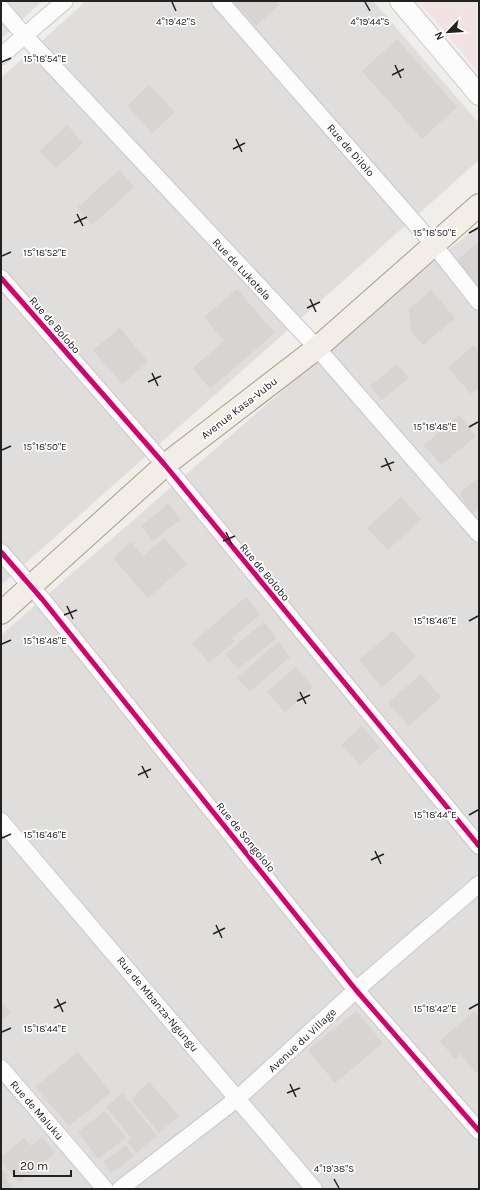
<svg xmlns="http://www.w3.org/2000/svg" width="480" height="1190" font-family="Karla,sans-serif">
	<rect width="100%" height="100%" fill="#f0eeeb"/>
	<g fill="#dfdedc">
		<polygon points="1,1 42,1 1,39"/>
		<polygon points="86,1 373,1 479,123 479,160 1,585 1,78"/>
		<polygon points="479,225 479,1189 1,1189 1,635 389,298"/>
	</g>
	<polygon fill="#f1e3e1" points="419,1 479,1 479,73"/>
	<g fill="#d7d4d2">
		<polygon points="232,1 275,1 279,5 256,26"/>
		<polygon points="397,39 457,107 422,139 362,71"/>
		<polygon points="149,85 175,112 152,133 127,106"/>
		<polygon points="67,125 83,143 56,168 40,151"/>
		<polygon points="119,170 134,187 92,225 77,208"/>
		<polygon points="479,242 479,295 453,263"/>
		<polygon points="237,289 275,333 210,389 193,368 224,341 204,317"/>
		<polygon points="431,290 455,318 423,345 411,331 409,309"/>
		<polygon points="120,328 148,362 122,384 93,350"/>
		<polygon points="474,345 479,351 479,388 471,394 448,368"/>
		<polygon points="397,364 409,378 382,400 370,386"/>
		<polygon points="459,415 476,436 441,465 424,445"/>
		<polygon points="479,477 479,508 471,515 460,493"/>
		<polygon points="401,497 421,519 388,550 367,528"/>
		<polygon points="168,504 181,519 153,541 141,526"/>
		<polygon points="164,538 187,564 148,598 113,558 131,542 143,556"/>
		<polygon points="246,597 260,614 232,638 235,641 209,663 192,643"/>
		<polygon points="264,622 277,638 238,669 225,654"/>
		<polygon points="393,631 416,657 382,687 359,660"/>
		<polygon points="278,642 290,657 250,692 237,677"/>
		<polygon points="295,667 313,687 285,712 267,692"/>
		<polygon points="421,674 441,697 409,726 388,703"/>
		<polygon points="362,726 380,747 360,765 341,745"/>
		<polygon points="1,1001 11,1012 1,1021"/>
		<polygon points="356,1011 383,1043 335,1083 308,1050"/>
		<polygon points="474,1011 479,1017 479,1070 476,1073 460,1054 455,1059 440,1041"/>
		<polygon points="78,1052 111,1092 69,1126 35,1087"/>
		<polygon points="149,1082 179,1116 159,1133 131,1099"/>
		<polygon points="123,1093 157,1136 136,1153 127,1141 131,1138 106,1107"/>
		<polygon points="105,1111 126,1138 98,1159 78,1132"/>
		<polygon points="42,1137 55,1153 19,1183 1,1161 1,1157 24,1138 31,1146"/>
		<polygon points="126,1145 134,1156 111,1173 103,1162"/>
		<polygon points="1,1168 8,1176 5,1178 12,1186 8,1189 1,1189"/>
	</g>
	<g fill="none" stroke-linecap="round" stroke-linejoin="round">
		<defs>
			<g id="minor">
				<polyline points="220,1 434,245 479,302"/>
				<polyline points="1,8 25,36 317,348 479,534"/>
				<polyline points="1,56 65,1"/>
				<polyline points="1,278 165,465 479,846"/>
				<polyline points="1,552 42,599 356,990 479,1131"/>
				<polyline points="1,821 314,1189"/>
				<polyline points="1,1068 105,1189"/>
				<polyline points="120,1189 238,1098 356,990 479,884"/>
			</g>
			<polyline id="tertiary" points="400,1 479,95"/>
			<polyline id="primary" points="1,613 165,465 317,348 479,205"/>
		</defs>
		<use href="#minor" stroke="#c9c8c7" stroke-width="18"/>
		<use href="#tertiary" stroke="#c9c8c7" stroke-width="22"/>
		<use href="#primary" stroke="#a79c86" stroke-width="24"/>
		<use href="#minor" stroke="#fdfcfc" stroke-width="16"/>
		<use href="#tertiary" stroke="#fdfcfc" stroke-width="20"/>
		<use href="#primary" stroke="#f3ede7" stroke-width="22"/>
		<defs>
			<g id="cycleway">
				<polyline points="1,278 165,465 479,846"/>
				<polyline points="1,552 42,599 356,990 479,1131"/>
			</g>
		</defs>
		<use href="#cycleway" stroke="#fff" stroke-width="8"/>
		<use href="#cycleway" stroke="#d6006c" stroke-width="5"/>
	</g>
	<path fill="none" stroke="#222" stroke-width="1.5" d="M172 2 176 11M365 2 370 11M2 62 11 58M395 65 401 78M392 75 404 69M236 139 242 152M233 149 245 143M77 214 83 226M74 223 87 217M469 233 478 228M2 256 11 252M310 299 316 312M307 308 320 302M152 373 158 386M148 382 161 376M469 427 478 422M2 450 11 446M385 458 391 471M381 467 394 462M226 532 232 545M223 541 235 536M67 606 73 619M64 615 77 610M469 621 478 616M2 644 11 640M300 692 306 704M297 701 310 695M142 766 148 778M138 775 151 769M469 815 478 810M2 838 11 834M375 851 381 864M371 860 384 854M216 925 222 938M213 934 225 928M57 999 63 1012M54 1008 66 1002M469 1009 478 1004M2 1032 11 1028M290 1084 296 1097M287 1093 300 1088M334 1179 339 1188"/>
	<g text-anchor="middle" stroke-width="3.5" stroke-linejoin="round" paint-order="stroke">
		<g font-size="11" fill="#222" stroke="#fff">
			<text transform="translate(351 150) rotate(49)" y="4">Rue de Dilolo</text>
			<text transform="translate(242 269) rotate(47)" y="4">Rue de Lukotela</text>
			<text transform="translate(55 325) rotate(49)" y="4">Rue de Bolobo</text>
			<text transform="translate(239 408) rotate(-38)" y="4">Avenue Kasa-Vubu</text>
			<text transform="translate(265 572) rotate(50)" y="4">Rue de Bolobo</text>
			<text transform="translate(246 837) rotate(51)" y="4">Rue de Songololo</text>
			<text transform="translate(158 1004) rotate(50)" y="4">Rue de Mbanza-Ngungu</text>
			<text transform="translate(302 1040) rotate(-43)" y="4">Avenue du Village</text>
			<text transform="translate(37 1110) rotate(49)" y="4">Rue de Maluku</text>
		</g>
	</g>
	<g font-size="10" text-anchor="middle" fill="#222" stroke="#fff" stroke-width="3.5" stroke-linejoin="round" paint-order="stroke">
		<text x="176" y="25">4°19'42"S</text>
		<text x="370" y="25">4°19'44"S</text>
		<text x="45" y="62">15°18'54"E</text>
		<text x="435" y="236">15°18'50"E</text>
		<text x="45" y="256">15°18'52"E</text>
		<text x="435" y="430">15°18'48"E</text>
		<text x="45" y="450">15°18'50"E</text>
		<text x="435" y="624">15°18'46"E</text>
		<text x="45" y="644">15°18'48"E</text>
		<text x="435" y="818">15°18'44"E</text>
		<text x="45" y="838">15°18'46"E</text>
		<text x="435" y="1012">15°18'42"E</text>
		<text x="45" y="1032">15°18'44"E</text>
		<text x="334" y="1172">4°19'38"S</text>
	</g>
	<rect width="480" height="1190" fill="none" stroke="#222222" stroke-width="4"/>
	<g transform="translate(448 32) rotate(245)" stroke="#ffffff" stroke-width="3" paint-order="stroke">
	<path d="M0-3L7 15L0 10L-7 15Z" fill="#222222"/>
	<text y="-6" font-size="11" font-weight="bold" text-anchor="middle" fill="#222222">N</text>
	</g>
	<path d="M14 1170v6h57v-6" fill="none" stroke="#222222" stroke-width="2"/>
	<text x="20" y="1170" font-size="12" fill="#222222" stroke="#ffffff" stroke-width="3" paint-order="stroke">20 m</text>
</svg>
